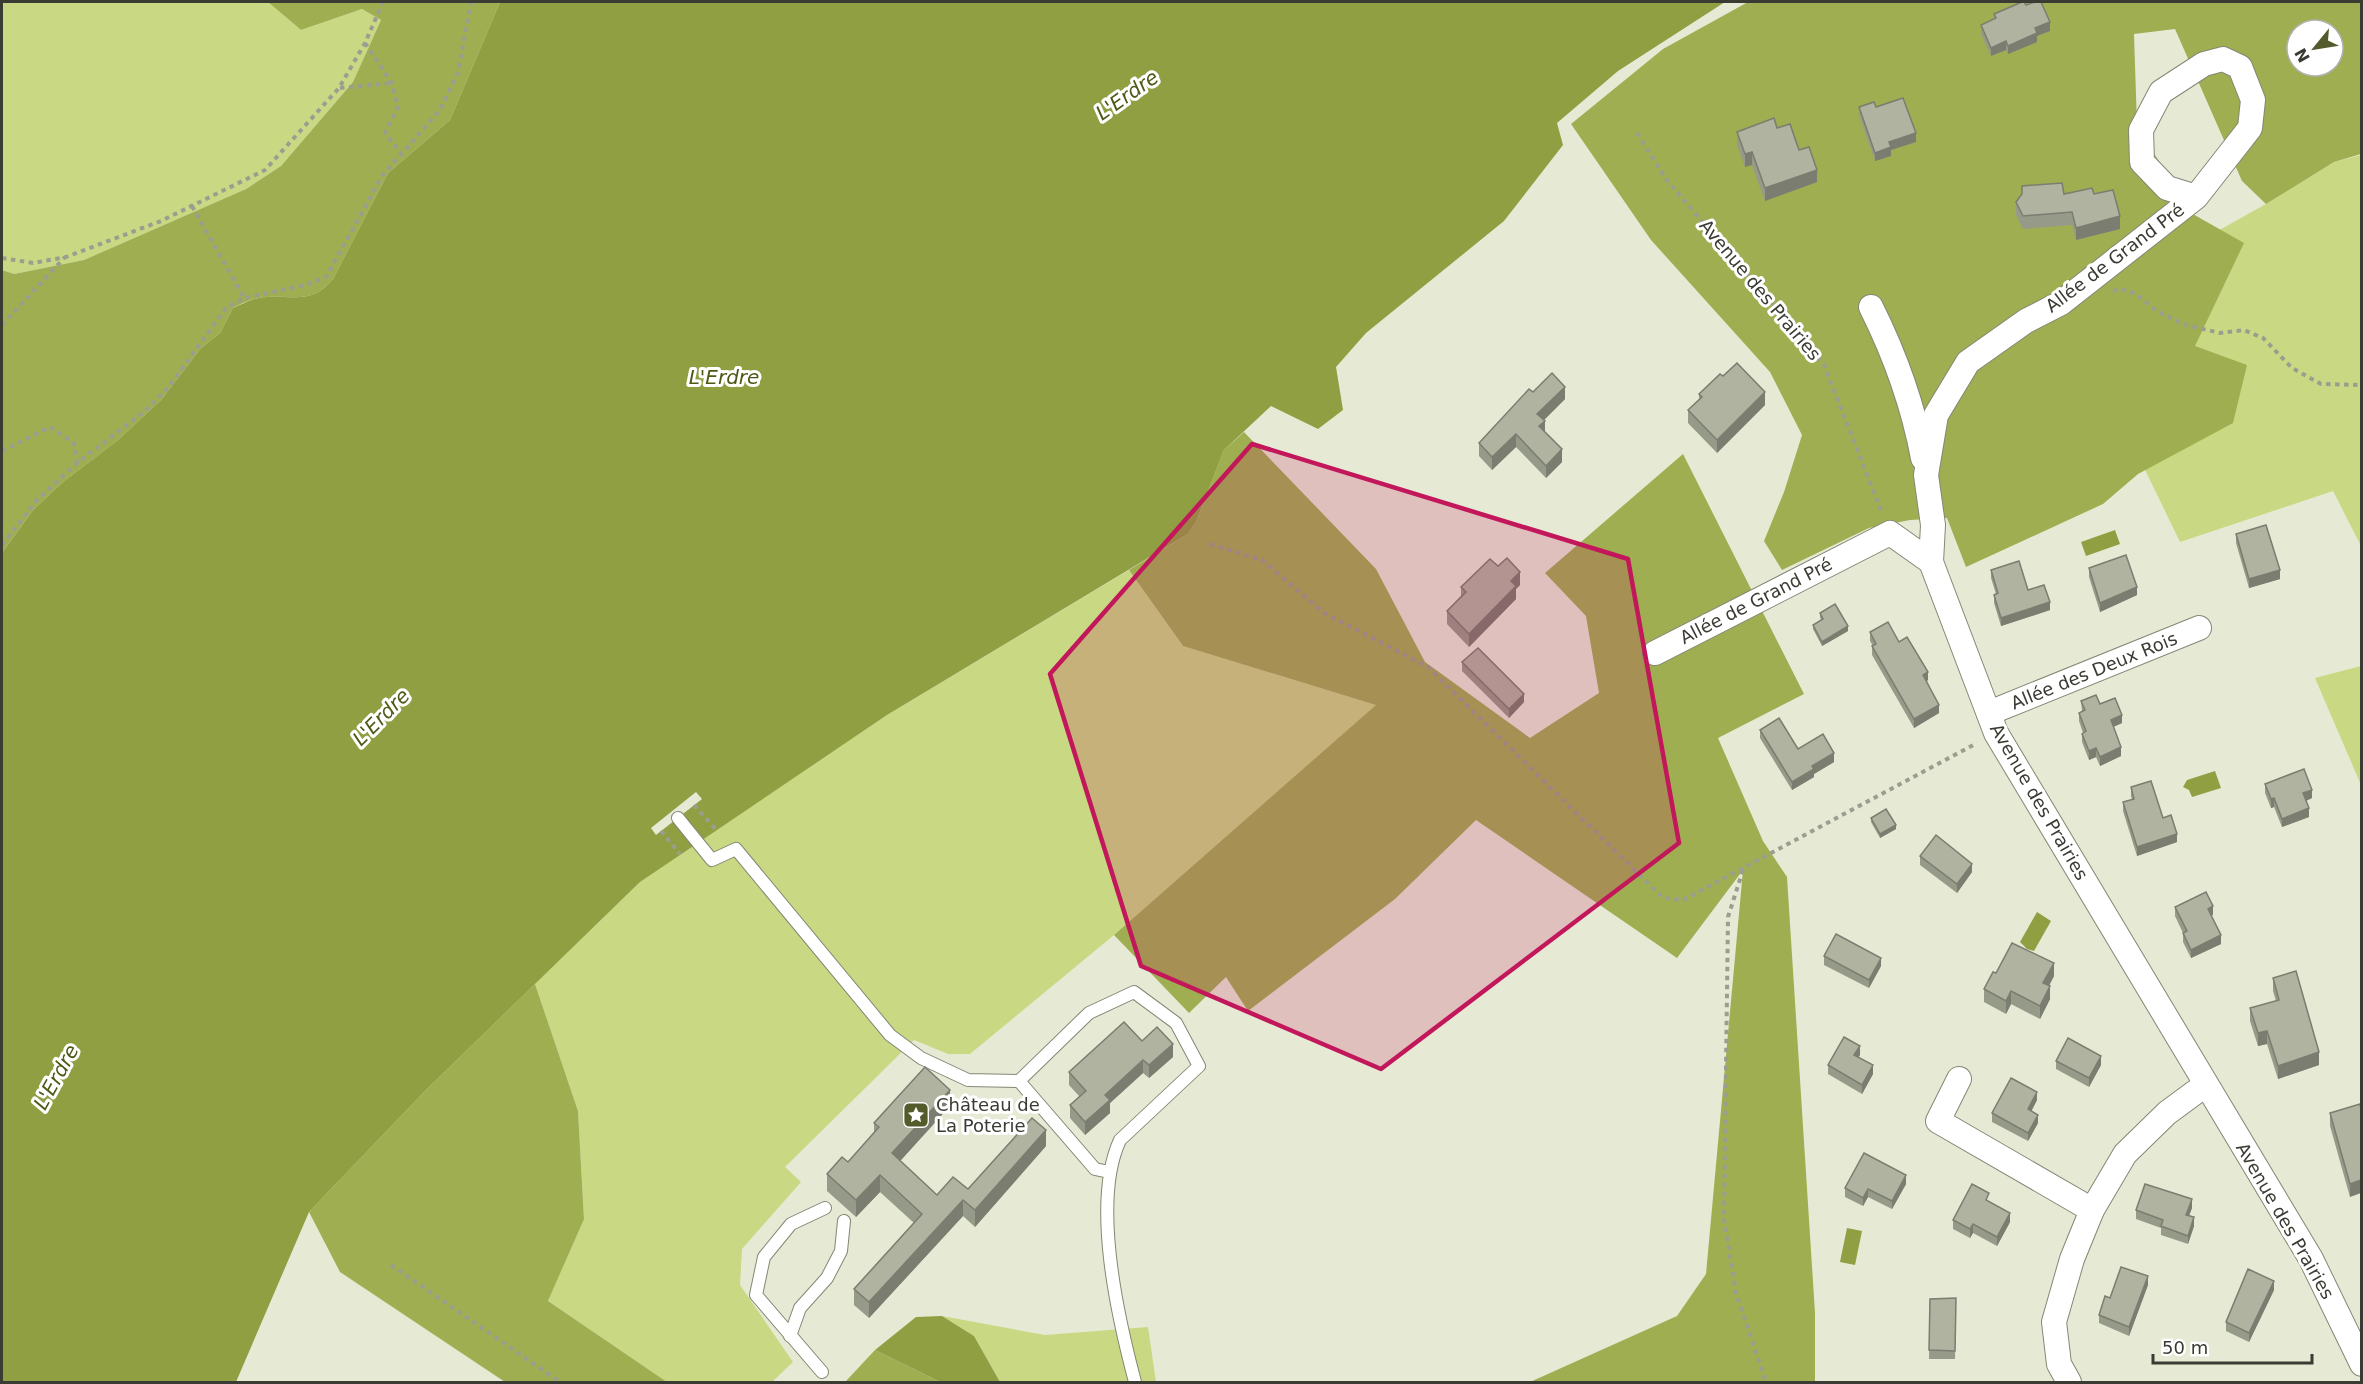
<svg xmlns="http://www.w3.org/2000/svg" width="2363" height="1384" font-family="'DejaVu Sans',sans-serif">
	<rect width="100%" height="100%" fill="#e6ead5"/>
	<g fill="#c9d883">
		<polygon points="2,2 268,2 301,30 362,9 381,20 353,82 281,166 246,189 84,260 14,274 2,270"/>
		<polygon points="2361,155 2361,546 2333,491 2180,542 2134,447 2064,317 2266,204 2334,162"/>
		<polygon points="1129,570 1183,646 1377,705 1114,935 970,1054 948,1054 914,1040 785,1167 801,1182 742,1249 740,1285 793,1362 772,1382 667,1382 548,1301 584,1218 578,1111 535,984 640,882 680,854 887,715"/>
		<polygon points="2361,666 2362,666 2361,785 2315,678"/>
		<polygon points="942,1316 1045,1335 1148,1327 1156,1382 1000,1382 974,1336"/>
	</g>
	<g fill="#a0ae52" fill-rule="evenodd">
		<path d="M268 2H500L450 120 388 173 333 279C310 307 290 293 259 298 251 299 241 304 233 308L220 333 201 348 161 400 118 440 63 482 33 510 2 553V270L14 274 84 260 246 189 281 166 353 82 381 20 362 9 301 30Z"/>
		<path d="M1748 2H2361V154L2334 162 2266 204 2242 181 2175 29 2134 34 2137 126 2191 213 2244 243 2195 346 2247 365 2233 423 2138 474 2103 504 1966 567 1947 518 1910 520 1869 528 1782 570 1764 541 1784 492 1802 435 1770 372 1651 240 1571 124 1663 49ZM2297 30H2333V66H2297Z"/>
		<polygon points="1244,432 1376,569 1425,662 1530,738 1599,693 1586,616 1545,573 1683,454 1804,694 1718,738 1763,841 1787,877 1815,1313 1815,1382 1530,1382 1677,1316 1706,1274 1743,870 1677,958 1476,820 1395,899 1248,1011 1226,977 1189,1013 1114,935 1376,705 1183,646 1129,570 1188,534 1196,522 1224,450"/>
		<polygon points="535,984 578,1111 584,1219 548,1301 667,1382 505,1382 340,1272 309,1212 426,1090"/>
		<polygon points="875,1350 940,1382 846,1381"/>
	</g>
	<g fill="#919f43">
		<path d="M500 2H1725L1618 71 1557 123 1563 145 1504 221 1366 333 1336 367 1343 410 1318 429 1271 406 1224 450 1196 522 1188 534 887 715 640 882 426 1090 309 1212 236 1382H2V553L33 510 63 482 118 440 161 400 201 348 220 333 233 308C241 305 251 299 259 298 290 293 310 307 333 279L388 173 450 120Z"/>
		<polygon points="2115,530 2120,544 2086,556 2081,542"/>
		<polygon points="2215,771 2221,788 2192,797 2189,790 2183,787 2187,780"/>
		<polygon points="2037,912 2051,921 2034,951 2027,949 2020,942"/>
		<polygon points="1847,1228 1862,1231 1855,1265 1840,1262"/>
		<polygon points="942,1316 974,1336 1000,1382 940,1382 875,1350 916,1317"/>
	</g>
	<polygon fill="#e6ead5" points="696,792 702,799 656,835 651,828"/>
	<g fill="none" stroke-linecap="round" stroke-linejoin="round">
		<defs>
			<g id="service">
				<polyline points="678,818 712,860 736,849 890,1035 921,1058 968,1080 1019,1081"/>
				<path d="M1109 1172 1095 1169 1019 1081 1089 1013 1134 992 1176 1023 1199 1066 1120 1140C1091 1202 1118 1318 1135 1382"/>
				<polyline points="790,1336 800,1308 827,1278 841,1251 844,1221"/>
				<polyline points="822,1372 756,1295 764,1257 791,1224 825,1208"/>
			</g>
			<g id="minor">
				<path d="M1871 307C1895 355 1913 405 1923 458"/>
				<polyline points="1931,562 1933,525 1926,475 1936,415 1968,362 2026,321 2061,303 2196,197 2250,128 2253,100 2240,67 2223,59 2204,64 2161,92 2141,130 2142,162 2167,188 2196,197"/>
				<polyline points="1655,653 1890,533 1931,562 1996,733 2311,1259 2362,1364"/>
				<polyline points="1989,713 2199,628"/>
				<polyline points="1959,1079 1938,1121 2092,1210"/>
				<polyline points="2069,1382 2059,1364 2054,1322 2072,1259 2092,1210 2125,1154 2167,1113 2205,1085"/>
			</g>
		</defs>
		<use href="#service" stroke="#838774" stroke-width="14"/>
		<use href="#minor" stroke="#838774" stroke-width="26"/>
		<g stroke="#9b9e8f" stroke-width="4" stroke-dasharray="4.5 4.5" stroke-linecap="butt">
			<polyline points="365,43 392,83 398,107 385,133 401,153"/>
			<polyline points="340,88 392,83"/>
			<polyline points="1637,133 1666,179 1824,365 1882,513"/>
			<polyline points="192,206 244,298"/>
			<polyline points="2,258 33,263 66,257 161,221 265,170 339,88 365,43 383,2"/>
			<polyline points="2113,291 2121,289 2136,294 2158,312 2186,325 2220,333 2244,330 2263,338 2292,368 2321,384 2362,385"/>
			<polyline points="2,325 65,257"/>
			<polyline points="2,451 50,427 74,443 77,463"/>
			<polyline points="1210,544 1262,560 1324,613 1428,667 1663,898 1683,900 1977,743"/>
			<polyline points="2,545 37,500 77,463 145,411 168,388 226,308 244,298 305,285 326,277 382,176 440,110 458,72 471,2"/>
			<polyline points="694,805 717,831"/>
			<polyline points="661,831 680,854"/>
			<polyline points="1743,870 1728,917 1724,1219 1736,1293 1766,1382"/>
			<polyline points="391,1265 560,1382"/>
		</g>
		<use href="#service" stroke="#fff" stroke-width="12"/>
		<use href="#minor" stroke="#fff" stroke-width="24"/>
	</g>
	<g fill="#969a89">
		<polygon points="2026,5 2050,31 2037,36 2037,42 2008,54 2006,50 1991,56 1981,34 1981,25 1994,19 1994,14"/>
		<polygon points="1859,107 1876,107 1916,142 1891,150 1891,156 1875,161 1859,115"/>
		<polygon points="1777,128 1799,150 1817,182 1765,201 1752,165 1745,167 1737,145 1737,132"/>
		<polygon points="2064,194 2094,194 2120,229 2076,240 2072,225 2023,229 2016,215 2016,202"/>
		<polygon points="1723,376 1765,405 1717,453 1688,423 1688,410 1699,399 1699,394"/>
		<polygon points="1533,392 1565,399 1544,420 1545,432 1562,462 1546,478 1516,447 1492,470 1479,456 1479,443"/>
		<polygon points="2236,534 2280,579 2249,588 2236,543"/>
		<polygon points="1498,566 1520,585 1516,589 1516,599 1469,647 1447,624 1447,611 1461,596 1461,587"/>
		<polygon points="2089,568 2137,595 2100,612 2089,577"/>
		<polygon points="1991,570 2028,590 2050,610 2001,626 1994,603 1994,595 1996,594 1991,578"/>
		<polygon points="1820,613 1848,631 1822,646 1813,629 1813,625 1821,620 1820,617"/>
		<polygon points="1870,632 1899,642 1928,680 1927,681 1939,713 1914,728 1872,655 1872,646 1873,646 1870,641"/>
		<polygon points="1462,662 1524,702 1509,718 1462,671"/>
		<polygon points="2081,701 2100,704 2122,723 2113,727 2121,756 2100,766 2096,757 2089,760 2082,742 2082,734 2083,733 2079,721 2079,713 2082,711"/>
		<polygon points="1760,730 1798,749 1834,762 1814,774 1814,777 1792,790 1760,738"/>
		<polygon points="2265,784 2312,798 2306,801 2309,817 2282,827 2274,807 2271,808 2265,793"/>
		<polygon points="2131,787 2163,818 2177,842 2137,856 2123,811 2123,802 2132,800 2131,796"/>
		<polygon points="1871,818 1896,829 1880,838 1871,822"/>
		<polygon points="1920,856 1972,872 1957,893 1920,865"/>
		<polygon points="2175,907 2213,915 2211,915 2221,944 2191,958 2183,942 2183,933 2175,916"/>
		<polygon points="1824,956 1881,966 1869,988 1824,965"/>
		<polygon points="1996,973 2054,976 2049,986 2050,999 2040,1019 2011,1004 2006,1014 1984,1002 1984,989"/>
		<polygon points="2273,978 2319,1065 2278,1079 2267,1044 2258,1046 2250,1021 2250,1008 2276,1001 2273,991"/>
		<polygon points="1142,1041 1173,1057 1149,1078 1143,1073 1110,1103 1110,1113 1085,1135 1070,1118 1070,1105 1079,1096 1069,1085 1069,1072"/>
		<polygon points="1860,1055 1858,1057 1873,1074 1862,1094 1828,1074 1828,1065"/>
		<polygon points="2056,1061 2101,1065 2089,1087 2056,1069"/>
		<polygon points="2037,1100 2031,1111 2038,1123 2028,1141 1992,1122 1992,1113"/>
		<polygon points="950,1106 900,1161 937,1195 968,1189 1046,1146 975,1227 963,1216 869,1318 854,1305 854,1289 914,1223 880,1192 856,1217 827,1191 827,1174 848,1162 874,1133 874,1123"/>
		<polygon points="2361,1110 2350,1197 2330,1126 2330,1113"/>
		<polygon points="1906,1184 1892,1209 1868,1197 1863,1206 1845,1197 1845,1188"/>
		<polygon points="1989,1202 2010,1222 1997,1246 1973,1233 1970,1238 1953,1229 1953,1220"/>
		<polygon points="2192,1208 2189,1216 2194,1226 2188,1244 2161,1235 2161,1228 2136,1219 2136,1210"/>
		<polygon points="2148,1285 2129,1336 2099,1323 2099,1315"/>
		<polygon points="2274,1290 2249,1342 2226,1331 2226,1322"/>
		<polygon points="1956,1298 1955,1359 1929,1359 1930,1299"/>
	</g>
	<g fill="#7a7d6f">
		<polygon points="2050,22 2050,31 2037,36 2037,42 2008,54 2008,46 2035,28"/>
		<polygon points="2006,41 2006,50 1991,56 1991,48"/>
		<polygon points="1916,133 1916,142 1891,150 1891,156 1875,161 1875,153 1889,142"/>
		<polygon points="1752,152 1752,165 1745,167 1745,154"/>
		<polygon points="1817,170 1817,182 1765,201 1765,188"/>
		<polygon points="2120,216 2120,229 2076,240 2076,228"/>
		<polygon points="1565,387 1565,399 1537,427 1537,414"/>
		<polygon points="1765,392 1765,405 1717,453 1717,440"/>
		<polygon points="1545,421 1545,434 1539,426"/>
		<polygon points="1516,434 1516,447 1492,470 1492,457"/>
		<polygon points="1562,449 1562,462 1546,478 1546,466"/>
		<polygon points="2280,570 2280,579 2249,588 2249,579"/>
		<polygon points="1520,572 1520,585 1516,589 1516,599 1469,647 1469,634 1511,581"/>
		<polygon points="2137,587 2137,595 2100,612 2100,603"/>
		<polygon points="2050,602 2050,610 2001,626 2001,618"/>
		<polygon points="1848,626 1848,631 1822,646 1822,642"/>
		<polygon points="1928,672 1928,680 1923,683 1923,675"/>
		<polygon points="1524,694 1524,702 1509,718 1509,709"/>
		<polygon points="1939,705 1939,713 1914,728 1914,719"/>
		<polygon points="2122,715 2122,723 2111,728 2111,720"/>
		<polygon points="2121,747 2121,756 2100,766 2100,757"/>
		<polygon points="2096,748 2096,757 2089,760 2089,751"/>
		<polygon points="1834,753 1834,762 1814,774 1814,777 1792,790 1792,782 1812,766"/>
		<polygon points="2312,790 2312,798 2303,802 2303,793"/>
		<polygon points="2274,798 2274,807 2271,808 2271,799"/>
		<polygon points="2309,808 2309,817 2282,827 2282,819"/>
		<polygon points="1896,825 1896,829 1880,838 1880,834"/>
		<polygon points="2177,834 2177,842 2137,856 2137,847"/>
		<polygon points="1972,864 1972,872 1957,893 1957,884"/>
		<polygon points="2213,906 2213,915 2208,917 2208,909"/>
		<polygon points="2221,935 2221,944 2191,958 2191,950"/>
		<polygon points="1881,958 1881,966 1869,988 1869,980"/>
		<polygon points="2054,963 2054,976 2043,996 2043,983"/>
		<polygon points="2050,986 2050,999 2040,1019 2040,1006"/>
		<polygon points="2011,991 2011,1004 2006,1014 2006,1001"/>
		<polygon points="2267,1031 2267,1044 2258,1046 2258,1033"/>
		<polygon points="1173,1044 1173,1057 1149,1078 1149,1065"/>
		<polygon points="1860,1046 1860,1055 1854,1064 1854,1055"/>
		<polygon points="2319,1052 2319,1065 2278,1079 2278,1066"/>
		<polygon points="2101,1056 2101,1065 2089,1087 2089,1078"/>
		<polygon points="1143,1060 1143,1073 1110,1103 1110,1113 1085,1135 1085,1122 1105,1095"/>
		<polygon points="1873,1065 1873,1074 1862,1094 1862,1085"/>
		<polygon points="950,1090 950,1106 892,1170 892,1153"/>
		<polygon points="2037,1092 2037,1100 2028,1118 2028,1109"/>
		<polygon points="2038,1115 2038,1123 2028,1141 2028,1133"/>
		<polygon points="1046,1130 1046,1146 975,1227 975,1210"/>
		<polygon points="880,1175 880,1192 856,1217 856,1200"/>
		<polygon points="1906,1175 1906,1184 1892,1209 1892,1201"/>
		<polygon points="2361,1180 2361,1193 2350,1197 2350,1184"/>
		<polygon points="1868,1189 1868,1197 1863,1206 1863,1198"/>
		<polygon points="2192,1199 2192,1208 2186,1223 2186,1215"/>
		<polygon points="963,1200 963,1216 869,1318 869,1302"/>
		<polygon points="2010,1213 2010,1222 1997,1246 1997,1237"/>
		<polygon points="2194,1217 2194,1226 2188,1244 2188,1236"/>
		<polygon points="1973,1224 1973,1233 1970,1238 1970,1229"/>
		<polygon points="2148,1276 2148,1285 2129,1336 2129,1327"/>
		<polygon points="2274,1281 2274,1290 2249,1342 2249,1333"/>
	</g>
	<g fill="#afb39f" stroke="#7a7d6f" stroke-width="1.5">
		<polygon points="2022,2 2024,2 2026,5 2035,2 2041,2 2050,22 2035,28 2037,33 2008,46 2006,41 1991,48 1981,25 1996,18 1994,14"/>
		<polygon points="1903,98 1916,133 1889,142 1891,147 1875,153 1859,107 1874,102 1876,107"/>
		<polygon points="1774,118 1777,128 1790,124 1799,150 1809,147 1817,170 1765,188 1752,152 1745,154 1737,132"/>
		<polygon points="2062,183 2064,194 2092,188 2094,194 2113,190 2120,216 2076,228 2072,212 2023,216 2016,202 2022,194 2022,186"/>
		<polygon points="1737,363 1765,392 1717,440 1688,410 1702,397 1699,394 1720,374 1723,376"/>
		<polygon points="1552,373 1565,387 1537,414 1545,421 1539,426 1562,449 1546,466 1516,434 1492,457 1479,443 1529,389 1533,392"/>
		<polygon points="2266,525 2280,570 2249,579 2236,534"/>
		<polygon points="2126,555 2137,587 2100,603 2089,568"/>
		<polygon points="1507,558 1520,572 1511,581 1516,586 1469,634 1447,611 1466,592 1461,587 1490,559 1498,566"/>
		<polygon points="2019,561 2028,590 2044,585 2050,602 2001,618 1994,595 1998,593 1991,570"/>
		<polygon points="1835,604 1848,626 1822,642 1813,625 1823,619 1820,613"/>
		<polygon points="1888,622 1899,642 1907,637 1928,672 1923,675 1939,705 1914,719 1872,646 1876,644 1870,632"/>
		<polygon points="1478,648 1524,694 1509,709 1462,662"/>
		<polygon points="2096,695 2100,704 2115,698 2122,715 2111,720 2121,747 2100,757 2096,748 2089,751 2082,734 2086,731 2079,713 2085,710 2081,701"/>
		<polygon points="1779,718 1798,749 1823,734 1834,753 1812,766 1814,769 1792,782 1760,730"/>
		<polygon points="2304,769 2312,790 2303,793 2309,808 2282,819 2274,798 2271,799 2265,784"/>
		<polygon points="2151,781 2163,818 2171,815 2177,834 2137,847 2123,802 2134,799 2131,787"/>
		<polygon points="1886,809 1896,825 1880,834 1871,818"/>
		<polygon points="1936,835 1972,864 1957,884 1920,856"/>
		<polygon points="2206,892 2213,906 2208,909 2221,935 2191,950 2183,933 2187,931 2175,907"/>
		<polygon points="1836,934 1881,958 1869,980 1824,956"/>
		<polygon points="2012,943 2054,963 2043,983 2050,986 2040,1006 2011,991 2006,1001 1984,989 1993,972 1996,973"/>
		<polygon points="2296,971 2319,1052 2278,1066 2267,1031 2258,1033 2250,1008 2279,1000 2273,978"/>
		<polygon points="1124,1022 1142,1041 1157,1027 1173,1044 1149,1065 1143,1060 1105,1095 1110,1100 1085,1122 1070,1105 1086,1091 1069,1072"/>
		<polygon points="1844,1037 1860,1046 1854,1055 1873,1065 1862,1085 1828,1065"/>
		<polygon points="2068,1038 2101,1056 2089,1078 2056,1061"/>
		<polygon points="925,1067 950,1090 892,1153 937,1195 953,1177 968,1189 1032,1118 1046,1130 975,1210 963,1200 869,1302 854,1289 922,1214 880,1175 856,1200 827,1174 842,1157 848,1162 879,1127 874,1123"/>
		<polygon points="2011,1078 2037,1092 2028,1109 2038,1115 2028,1133 1992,1113"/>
		<polygon points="2360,1104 2361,1110 2361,1180 2350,1184 2330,1113"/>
		<polygon points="1864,1153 1906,1175 1892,1201 1868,1189 1863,1198 1845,1188"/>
		<polygon points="1972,1184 1989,1193 1986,1200 2010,1213 1997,1237 1973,1224 1970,1229 1953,1220"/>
		<polygon points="2145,1184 2192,1199 2186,1215 2194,1217 2188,1236 2161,1226 2163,1220 2136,1210"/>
		<polygon points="2121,1267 2148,1276 2129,1327 2099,1315 2105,1296 2110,1298"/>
		<polygon points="2248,1269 2274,1281 2249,1333 2226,1322"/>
		<polygon points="1956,1298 1955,1351 1929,1350 1930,1299"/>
	</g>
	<path fill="#c2185b" fill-opacity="0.2" stroke="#c2185b" stroke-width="4.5" stroke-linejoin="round" d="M1252 444 1628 559 1679 843 1381 1069 1141 966 1050 674Z"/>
	<defs>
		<symbol id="sight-square" viewBox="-11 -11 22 22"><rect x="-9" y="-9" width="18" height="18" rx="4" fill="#535b2a" stroke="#fff"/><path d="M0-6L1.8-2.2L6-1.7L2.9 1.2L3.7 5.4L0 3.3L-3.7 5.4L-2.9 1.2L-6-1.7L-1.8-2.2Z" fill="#fff"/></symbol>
	</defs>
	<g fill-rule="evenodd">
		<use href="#sight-square" x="901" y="1100" width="30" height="30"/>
	</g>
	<g text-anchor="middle" stroke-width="6" stroke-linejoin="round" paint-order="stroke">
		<g font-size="18" fill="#3a3b33" stroke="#fff">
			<text transform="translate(2115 258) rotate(-37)" y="6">Allée de Grand Pré</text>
			<text transform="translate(1760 290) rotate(50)" y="6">Avenue des Prairies</text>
			<text transform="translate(1756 601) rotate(-27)" y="6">Allée de Grand Pré</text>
			<text transform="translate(2094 671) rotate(-22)" y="6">Allée des Deux Rois</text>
			<text transform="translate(2039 802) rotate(60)" y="6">Avenue des Prairies</text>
			<text transform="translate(2285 1221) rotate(60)" y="6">Avenue des Prairies</text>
		</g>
		<g font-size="18" fill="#3a3b33" stroke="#fff" text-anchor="start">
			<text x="936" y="1111">Château de<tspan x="936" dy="21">La Poterie</tspan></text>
		</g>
		<g font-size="20" font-style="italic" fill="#4f5815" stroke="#fff">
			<text transform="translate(1127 95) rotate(-35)" y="7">L'Erdre</text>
			<text x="724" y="384">L'Erdre</text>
			<text transform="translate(381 717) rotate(-45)" y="7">L'Erdre</text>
			<text transform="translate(56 1077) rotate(-61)" y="7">L'Erdre</text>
		</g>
	</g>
	<rect width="2363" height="1384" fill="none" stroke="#3a3b33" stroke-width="6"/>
	<g transform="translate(2315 48) rotate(240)"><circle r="28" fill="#ffffff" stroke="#b0b1ad" stroke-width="1.5"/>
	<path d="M0-4.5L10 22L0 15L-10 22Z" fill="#535b2a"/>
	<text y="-9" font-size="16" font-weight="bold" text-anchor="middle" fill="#3a3b33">N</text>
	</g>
	<path d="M2153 1354v9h159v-9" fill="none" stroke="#3a3b33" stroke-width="3"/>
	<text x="2162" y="1354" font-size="18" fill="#3a3b33" stroke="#ffffff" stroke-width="4.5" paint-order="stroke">50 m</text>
</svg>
